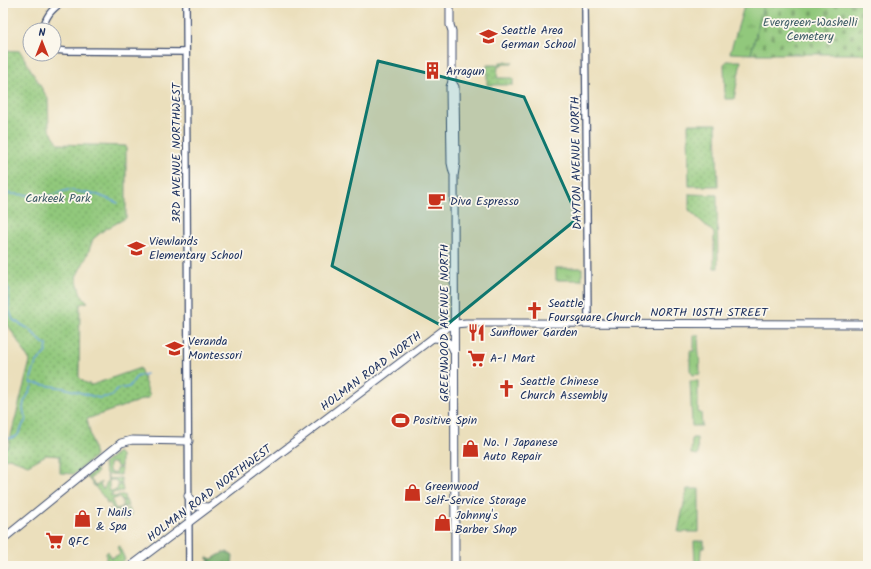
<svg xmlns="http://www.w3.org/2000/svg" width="871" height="569" font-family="Kalam,sans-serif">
	<defs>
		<pattern id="grass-tufts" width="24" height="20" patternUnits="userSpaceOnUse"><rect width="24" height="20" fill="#91c87b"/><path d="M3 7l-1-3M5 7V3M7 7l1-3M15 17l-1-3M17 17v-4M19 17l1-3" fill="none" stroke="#76a368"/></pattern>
		<pattern id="forest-firs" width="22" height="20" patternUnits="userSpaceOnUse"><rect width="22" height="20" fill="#74ac6b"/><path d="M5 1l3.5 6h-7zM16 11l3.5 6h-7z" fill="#5e8c5b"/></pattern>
		<pattern id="cemetery-stones" width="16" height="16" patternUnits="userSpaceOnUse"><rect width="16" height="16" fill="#91c87b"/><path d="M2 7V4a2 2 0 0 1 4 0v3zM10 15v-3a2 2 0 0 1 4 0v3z" fill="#76a368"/></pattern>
		<pattern id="park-dots" width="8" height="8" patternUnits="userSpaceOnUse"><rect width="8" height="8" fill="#91c87b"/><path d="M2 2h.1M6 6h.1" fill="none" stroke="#76a368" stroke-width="1.8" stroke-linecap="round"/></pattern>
		<pattern id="garden-furrows" width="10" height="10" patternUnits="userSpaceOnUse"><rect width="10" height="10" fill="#91c87b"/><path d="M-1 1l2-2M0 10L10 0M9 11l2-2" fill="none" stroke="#76a368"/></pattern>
	</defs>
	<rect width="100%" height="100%" fill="#fbf7ec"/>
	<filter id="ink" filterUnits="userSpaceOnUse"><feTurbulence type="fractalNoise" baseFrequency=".025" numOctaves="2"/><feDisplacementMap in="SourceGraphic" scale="8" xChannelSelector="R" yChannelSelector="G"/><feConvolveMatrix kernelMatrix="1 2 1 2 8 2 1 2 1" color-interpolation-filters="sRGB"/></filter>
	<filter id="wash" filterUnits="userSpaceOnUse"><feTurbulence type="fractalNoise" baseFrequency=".012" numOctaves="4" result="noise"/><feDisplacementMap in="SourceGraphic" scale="16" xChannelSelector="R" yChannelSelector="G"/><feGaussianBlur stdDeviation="0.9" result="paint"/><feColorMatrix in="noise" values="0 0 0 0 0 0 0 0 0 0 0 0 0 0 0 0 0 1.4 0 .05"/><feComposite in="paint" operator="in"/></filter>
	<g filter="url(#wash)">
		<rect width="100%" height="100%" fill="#ebdfbc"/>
		<g fill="url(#grass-tufts)" stroke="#567c6c">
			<polygon points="745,3 764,3 751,54 730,53"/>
			<polygon points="727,61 741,61 734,99 725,99 724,64"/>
			<rect x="556" y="268" width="26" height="12"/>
			<path d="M694 335H698C698 349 700 361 700 374L693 375 690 370V351H694Z"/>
			<polygon points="690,381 698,381 698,412 701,413 702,426 692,426"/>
			<polygon points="692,438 697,438 698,455 691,454"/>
			<polygon points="118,452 121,455 121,467 117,467 116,463 109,463 109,472 116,473 116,469 121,468 121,475 108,474 108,479 121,478 122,484 117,484 116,480 109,480 109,491 117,490 118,485 122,485 123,491 111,493 113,497 124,495 125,500 122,501 119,497 112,500 114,506 116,509 123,507 122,502 126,500 128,506 117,510 113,509 110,503 107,504 106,500 87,477 96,469 98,472 90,479 96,486 101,482 100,486 102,487 102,489 104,489 108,479 104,468 105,468 105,466 103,466 103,464"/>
			<path d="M129 508 132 515 126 520 122 518 121 513 109 515 108 509C115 514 122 511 129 508Z"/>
			<polygon points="694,541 704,541 704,548 701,548 700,566 695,566"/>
			<polygon points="119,546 125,559 118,564 106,564 106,553 108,551 111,558 120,554 117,547"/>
		</g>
		<polygon fill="url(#forest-firs)" stroke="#486e64" points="224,552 227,552 233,556 232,566 211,566 211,563 208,564 207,562 211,561 207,559 207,557 212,559"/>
		<polygon fill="url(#cemetery-stones)" stroke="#567c6c" points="764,3 868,3 868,54 751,54"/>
		<g fill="url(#park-dots)" stroke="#567c6c">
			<polygon points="3,50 20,51 48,99 49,129 59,144 126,146 126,218 104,230 93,239 87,256 76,277 81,295 88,302 80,304 79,377 84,382 92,385 140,368 150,397 87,419 95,456 74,474 60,473 60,456 46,455 28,465 9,458 3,459 3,448 8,447 30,361 8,325 3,324"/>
			<polygon points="500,62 513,62 512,64 501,64 501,66 498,66 497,78 513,78 513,85 487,85 487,65 499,65"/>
			<polygon points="688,124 716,124 718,186 689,186"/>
			<polygon points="689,194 717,195 718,268 714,268 714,233 689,210"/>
		</g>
		<polygon fill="url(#garden-furrows)" stroke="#567c6c" points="687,489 699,489 699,532 678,532"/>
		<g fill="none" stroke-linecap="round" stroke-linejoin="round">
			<g stroke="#69a5da" stroke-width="1.5">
				<polyline points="3,192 11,194 48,196 68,190 98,195 118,203"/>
				<path d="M3 276 9 290V309L13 320 29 329 43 343 47 345 46 352 36 363 31 378 32 387 24 402 23 409 26 420C16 433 24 438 3 439"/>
				<polyline points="32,383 64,388 99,398 112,396 117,389 129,387 136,377 146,374"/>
			</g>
		</g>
	</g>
	<g filter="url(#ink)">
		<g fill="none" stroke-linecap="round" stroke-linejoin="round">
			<defs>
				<g id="minor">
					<polyline points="186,3 189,566"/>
					<polyline points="585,3 588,323"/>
					<polyline points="3,4 5,3"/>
					<path d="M43 30C45 17 51 10 61 3"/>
					<polyline points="54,50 66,51 186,52"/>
				</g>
				<g id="major">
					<polyline points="450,3 450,25 452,31 452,82 450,87 451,163 453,172"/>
					<polyline points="452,82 455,87 456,163 454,176 455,566"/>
					<path d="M433 338C443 338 450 341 454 351"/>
					<polyline points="188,496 195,506 208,507"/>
					<polyline points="3,539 121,443 132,440 189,441"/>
					<polyline points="131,566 446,328 455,324 466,323 868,324"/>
				</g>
			</defs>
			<use href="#minor" stroke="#3a496c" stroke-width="8"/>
			<use href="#major" stroke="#3a496c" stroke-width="9"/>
			<use href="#minor" stroke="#fff" stroke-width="5.5"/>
			<use href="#major" stroke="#fff" stroke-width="7"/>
		</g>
	</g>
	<path fill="#0f766e" fill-opacity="0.2" stroke="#0f766e" stroke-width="3" stroke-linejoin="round" d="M378 61 524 97 578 218 444 327 332 266Z"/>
	<defs>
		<symbol id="school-bare" viewBox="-9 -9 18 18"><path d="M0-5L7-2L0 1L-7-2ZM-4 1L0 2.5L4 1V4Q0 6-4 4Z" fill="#c8321e" stroke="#fbf7ec" stroke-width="2.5" paint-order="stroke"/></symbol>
		<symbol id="building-bare" viewBox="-9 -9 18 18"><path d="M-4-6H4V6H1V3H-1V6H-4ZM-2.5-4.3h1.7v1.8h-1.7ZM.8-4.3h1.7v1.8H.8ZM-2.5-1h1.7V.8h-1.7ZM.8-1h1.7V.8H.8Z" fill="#c8321e" stroke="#fbf7ec" stroke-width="2.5" paint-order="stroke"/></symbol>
		<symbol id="cafe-bare" viewBox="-9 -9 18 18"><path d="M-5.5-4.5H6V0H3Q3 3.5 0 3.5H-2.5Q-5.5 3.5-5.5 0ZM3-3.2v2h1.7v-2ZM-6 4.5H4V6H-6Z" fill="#c8321e" stroke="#fbf7ec" stroke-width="2.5" paint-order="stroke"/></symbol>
		<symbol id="church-bare" viewBox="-9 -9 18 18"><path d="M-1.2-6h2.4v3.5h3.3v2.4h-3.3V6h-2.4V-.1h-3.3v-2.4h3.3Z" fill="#c8321e" stroke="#fbf7ec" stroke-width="2.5" paint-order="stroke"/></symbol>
		<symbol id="restaurant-bare" viewBox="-9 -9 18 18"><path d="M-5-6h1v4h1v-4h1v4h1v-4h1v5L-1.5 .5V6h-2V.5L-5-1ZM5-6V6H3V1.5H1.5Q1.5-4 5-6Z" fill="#c8321e" stroke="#fbf7ec" stroke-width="2.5" paint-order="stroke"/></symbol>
		<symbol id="supermarket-bare" viewBox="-9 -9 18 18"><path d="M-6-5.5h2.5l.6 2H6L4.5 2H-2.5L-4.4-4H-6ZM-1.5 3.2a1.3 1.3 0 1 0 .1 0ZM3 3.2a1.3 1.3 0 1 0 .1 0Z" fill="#c8321e" stroke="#fbf7ec" stroke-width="2.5" paint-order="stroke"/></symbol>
		<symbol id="stadium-bare" viewBox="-9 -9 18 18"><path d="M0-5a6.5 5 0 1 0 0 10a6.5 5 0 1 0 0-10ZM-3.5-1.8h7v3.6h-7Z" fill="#c8321e" stroke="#fbf7ec" stroke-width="2.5" paint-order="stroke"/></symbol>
		<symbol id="shop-bare" viewBox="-9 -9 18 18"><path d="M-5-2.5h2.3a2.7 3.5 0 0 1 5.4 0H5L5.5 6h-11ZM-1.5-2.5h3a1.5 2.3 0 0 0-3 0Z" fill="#c8321e" stroke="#fbf7ec" stroke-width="2.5" paint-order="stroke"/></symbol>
	</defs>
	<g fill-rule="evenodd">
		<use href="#school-bare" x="476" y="24" width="25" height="25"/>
		<use href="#building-bare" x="420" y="58" width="25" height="25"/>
		<use href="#cafe-bare" x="424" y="188" width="25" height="25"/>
		<use href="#school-bare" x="124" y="236" width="25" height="25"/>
		<use href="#church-bare" x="522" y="298" width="25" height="25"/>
		<use href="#restaurant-bare" x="464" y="320" width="25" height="25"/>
		<use href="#school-bare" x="162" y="336" width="25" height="25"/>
		<use href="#supermarket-bare" x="464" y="346" width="25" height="25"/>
		<use href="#church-bare" x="494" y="376" width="25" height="25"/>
		<use href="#stadium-bare" x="388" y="408" width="25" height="25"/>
		<use href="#shop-bare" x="458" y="436" width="25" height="25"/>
		<use href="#shop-bare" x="400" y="480" width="25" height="25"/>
		<use href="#shop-bare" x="70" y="506" width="25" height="25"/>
		<use href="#shop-bare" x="430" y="510" width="25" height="25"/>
		<use href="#supermarket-bare" x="42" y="528" width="25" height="25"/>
	</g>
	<g text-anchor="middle" stroke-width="3.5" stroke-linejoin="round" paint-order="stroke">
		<g font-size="12" fill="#3e5d67" stroke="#fbf7ec">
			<text x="810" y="26">Evergreen-Washelli<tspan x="810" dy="14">Cemetery</tspan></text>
			<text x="58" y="202">Carkeek Park</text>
		</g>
		<g font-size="12" fill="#1b2f5e" stroke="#fbf7ec" text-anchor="start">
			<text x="501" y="34">Seattle Area<tspan x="501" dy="14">German School</tspan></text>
			<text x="446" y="75">Arragun</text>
			<text x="450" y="205">Diva Espresso</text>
			<text x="149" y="245">Viewlands<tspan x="149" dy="14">Elementary School</tspan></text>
			<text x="548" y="307">Seattle<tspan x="548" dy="14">Foursquare Church</tspan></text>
			<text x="490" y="336">Sunflower Garden</text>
			<text x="188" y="345">Veranda<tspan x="188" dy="14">Montessori</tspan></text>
			<text x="490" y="362">A-1 Mart</text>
			<text x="520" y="385">Seattle Chinese<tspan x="520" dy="14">Church Assembly</tspan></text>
			<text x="413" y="424">Positive Spin</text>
			<text x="483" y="446">No. 1 Japanese<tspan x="483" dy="14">Auto Repair</tspan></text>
			<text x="425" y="490">Greenwood<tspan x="425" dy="14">Self-Service Storage</tspan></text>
			<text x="96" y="516">T Nails<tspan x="96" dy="14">&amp; Spa</tspan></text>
			<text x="455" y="519">Johnny's<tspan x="455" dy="14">Barber Shop</tspan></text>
			<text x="68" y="545">QFC</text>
		</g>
		<g font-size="12" fill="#1b2f5e" stroke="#fbf7ec">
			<text transform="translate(176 153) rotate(-90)" y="4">3RD AVENUE NORTHWEST</text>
			<text transform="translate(576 163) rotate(-91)" y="4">DAYTON AVENUE NORTH</text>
			<text x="709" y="316">NORTH 105TH STREET</text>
			<text transform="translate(444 323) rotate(-90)" y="4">GREENWOOD AVENUE NORTH</text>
			<text transform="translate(371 371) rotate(-37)" y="4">HOLMAN ROAD NORTH</text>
			<text transform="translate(209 493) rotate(-37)" y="4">HOLMAN ROAD NORTHWEST</text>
		</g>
	</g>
	<rect width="871" height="569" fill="none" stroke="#fbf7ec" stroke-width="16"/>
	<g transform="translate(42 42)"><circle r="19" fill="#fbf7ec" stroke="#a1a7b3"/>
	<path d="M0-3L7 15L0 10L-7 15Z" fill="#c8321e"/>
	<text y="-6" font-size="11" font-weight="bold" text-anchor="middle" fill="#1b2f5e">N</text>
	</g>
</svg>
